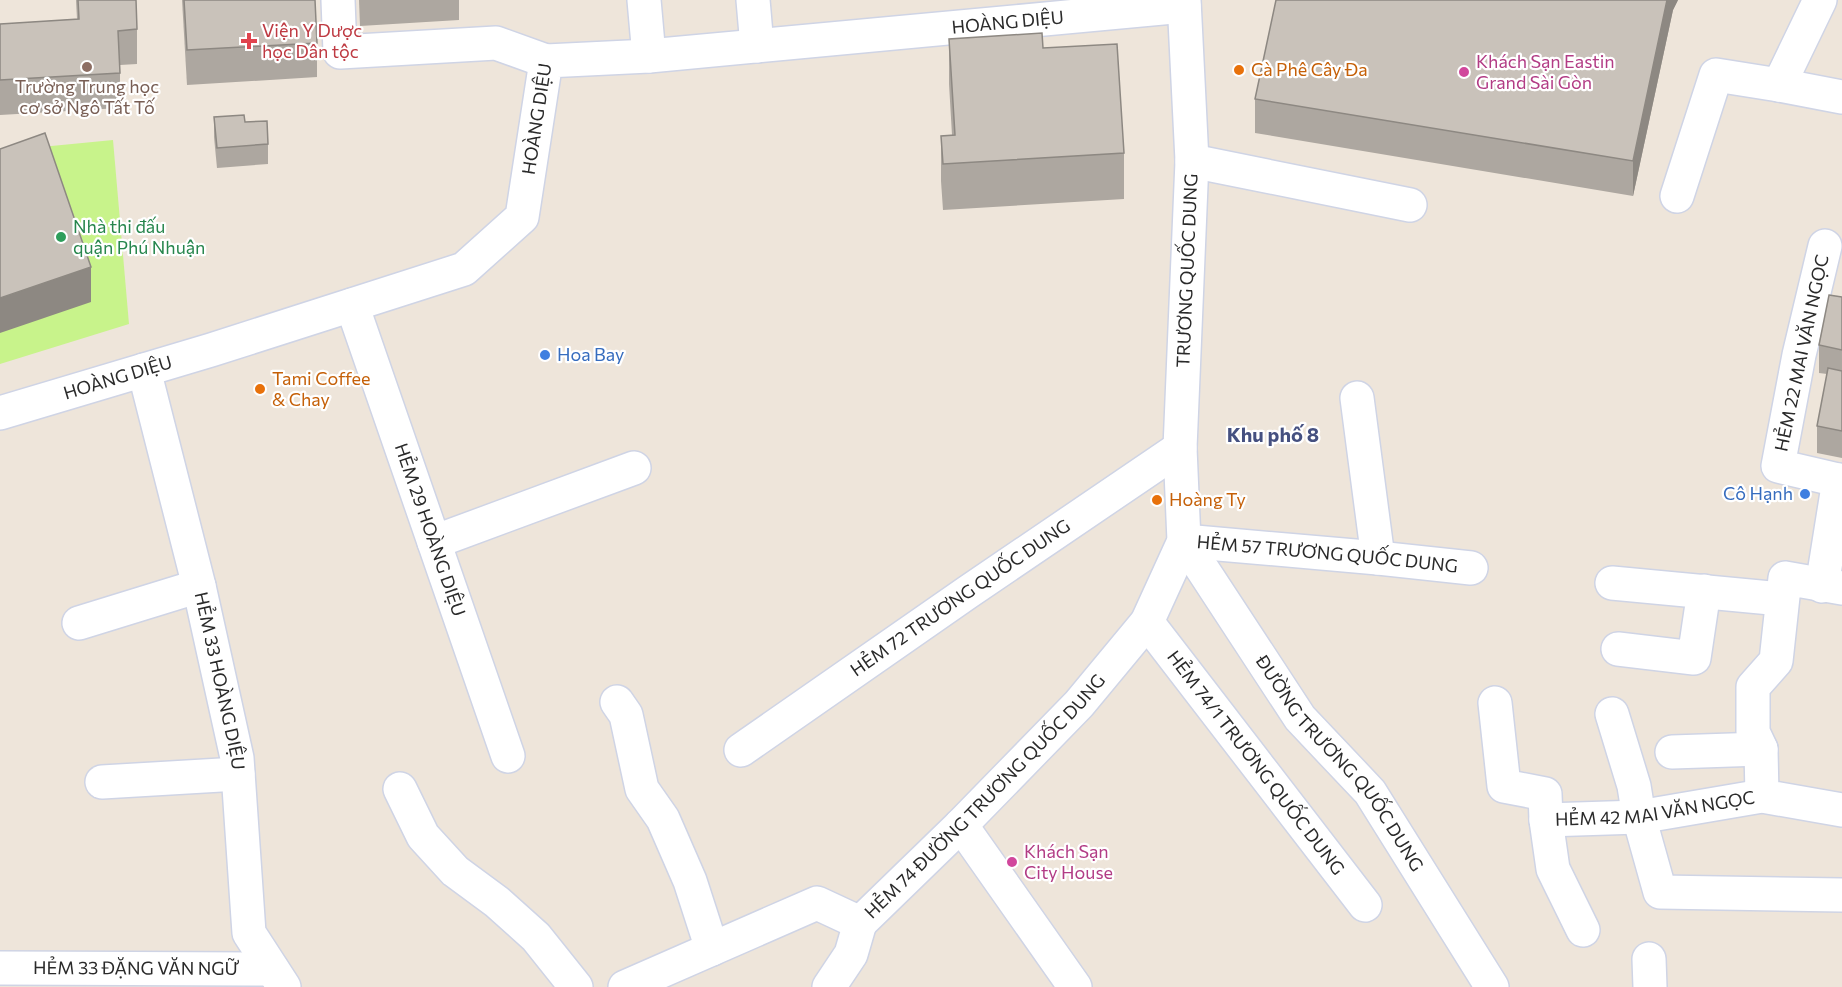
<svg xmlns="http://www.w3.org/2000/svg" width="1842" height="987" font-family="Commissioner,sans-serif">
	<rect width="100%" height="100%" fill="#eee5da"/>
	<polygon fill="#c8f38b" points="113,140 129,324 0,364 0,151"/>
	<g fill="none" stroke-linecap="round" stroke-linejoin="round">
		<defs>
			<g id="minor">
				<polyline points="338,0 340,52 496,43 546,61"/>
				<polyline points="644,0 649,56"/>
				<polyline points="753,0 757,46"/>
				<polyline points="1779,85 1842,97"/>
				<polyline points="1192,161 1410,205"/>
				<polyline points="1677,196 1716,75 1779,85 1820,0"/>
				<polyline points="1825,246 1799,355 1778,466 1842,481"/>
				<path id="s1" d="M352 305 508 756"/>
				<path id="s2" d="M144 370 199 586 237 758 249 933 284 987"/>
				<polyline points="1357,398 1378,558"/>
				<path id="s3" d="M0 413 211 350 464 269 522 217 546 61 649 56 1184 6"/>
				<path id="s4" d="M1184 541 1300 718 1370 792 1492 987"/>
				<path id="s5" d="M1184 541 1378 558 1471 568"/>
				<polyline points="434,542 634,468"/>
				<polyline points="1612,583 1782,599"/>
				<polyline points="1822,586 1839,480"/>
				<path id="s6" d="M1147 622 1365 905"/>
				<polyline points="79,623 199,586"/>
				<polyline points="1618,649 1694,658 1704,591"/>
				<polyline points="617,702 626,715 642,789 663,819 690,881 712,949"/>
				<path id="s7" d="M1495 703 1504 786 1545 794 1546 820 1639 817 1762 796 1842 810"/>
				<polyline points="1612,714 1634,786 1639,817 1660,892 1842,895"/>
				<path id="s8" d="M741 750 968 592 1180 448"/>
				<polyline points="1672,752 1761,749"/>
				<polyline points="102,782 238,774"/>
				<polyline points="400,789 423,836 455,871 497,902 536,937 576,987"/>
				<polyline points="1762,796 1761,749 1753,732 1753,687 1776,661 1785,578 1842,588"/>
				<polyline points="1546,820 1553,869 1583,930"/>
				<polyline points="961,825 1075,987"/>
				<path id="s9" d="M860 923 961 825 1079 704 1147 622 1184 541 1180 448 1192 161 1184 0"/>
				<polyline points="1649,959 1650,987"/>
				<path id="s10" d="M0 968 272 969"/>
				<polyline points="625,987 817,903 860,923"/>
				<polyline points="829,987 851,954 860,923"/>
			</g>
		</defs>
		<use href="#minor" stroke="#cfd4e5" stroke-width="36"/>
		<use href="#minor" stroke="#fff" stroke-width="33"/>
	</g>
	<g fill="#ada7a0">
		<polygon points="76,0 136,0 137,29 137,64 120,65 120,108 0,115 0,24 77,19"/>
		<polygon points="182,0 315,0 317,43 317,77 187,85"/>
		<polygon points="359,0 459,0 459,20 360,26"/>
		<polygon points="1276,0 1678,0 1673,10 1633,196 1255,133 1255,99"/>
		<polygon points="949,39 1043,48 1124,153 1124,199 943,210 941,181 941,136 952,135 949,84"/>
		<polygon points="214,117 245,122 268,144 268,164 217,168 214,137"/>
		<polygon points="1842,297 1842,458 1817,453 1817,426 1827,374 1819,373 1819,345"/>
	</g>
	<g fill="#8d8882">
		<polygon points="1667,0 1678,0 1673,10 1633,196 1633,161"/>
		<polygon points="91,267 91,302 0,333 0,298"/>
	</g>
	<g fill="#c9c2ba" stroke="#8d8882" stroke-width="1.5">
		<polygon points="78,0 136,0 137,29 118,31 120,73 0,80 0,24 79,19"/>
		<polygon points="184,0 315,0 317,43 187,50"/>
		<polygon points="1276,0 1667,0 1633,161 1255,99"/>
		<polygon points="1042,33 1043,48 1117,44 1124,153 943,164 941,136 955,135 949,39"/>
		<polygon points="244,115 245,122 267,121 268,144 217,148 214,117"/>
		<polygon points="45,133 91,267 0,298 0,149"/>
		<polygon points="1829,295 1842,297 1842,350 1819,345"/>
		<polygon points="1828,368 1842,371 1842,431 1817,426"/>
	</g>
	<path fill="#e0444e" stroke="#fff" stroke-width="2" d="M246 32h6v6h6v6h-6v6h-6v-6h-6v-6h6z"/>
	<circle fill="#8d6e63" stroke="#fff" stroke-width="2" cx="87" cy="67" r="6"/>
	<g fill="#e8710a" stroke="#fff" stroke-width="2">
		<circle cx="1239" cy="70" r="6"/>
		<circle cx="260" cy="389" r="6"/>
		<circle cx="1157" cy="500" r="6"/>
	</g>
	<g fill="#d1479c" stroke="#fff" stroke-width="2">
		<circle cx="1464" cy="72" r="6"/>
		<circle cx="1012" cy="862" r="6"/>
	</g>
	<circle fill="#2e9e5b" stroke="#fff" stroke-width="2" cx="61" cy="237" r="6"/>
	<g fill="#3f7fe0" stroke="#fff" stroke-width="2">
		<circle cx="545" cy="355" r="6"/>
		<circle cx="1805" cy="494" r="6"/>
	</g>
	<g text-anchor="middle" stroke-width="4.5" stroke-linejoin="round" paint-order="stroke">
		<g font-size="18" fill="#2a2a2a" stroke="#fff">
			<text dy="6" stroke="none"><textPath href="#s3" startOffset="1185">HOÀNG DIỆU</textPath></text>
			<text dy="6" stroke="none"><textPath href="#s3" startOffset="663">HOÀNG DIỆU</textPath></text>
			<text dy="6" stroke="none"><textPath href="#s9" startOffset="776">TRƯƠNG QUỐC DUNG</textPath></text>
			<text transform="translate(1802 353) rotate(-78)" y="6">HẺM 22 MAI VĂN NGỌC</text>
			<text dy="6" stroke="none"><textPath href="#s3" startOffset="123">HOÀNG DIỆU</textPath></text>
			<text dy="6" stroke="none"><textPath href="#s1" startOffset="238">HẺM 29 HOÀNG DIỆU</textPath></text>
			<text dy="6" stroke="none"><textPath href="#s5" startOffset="144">HẺM 57 TRƯƠNG QUỐC DUNG</textPath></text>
			<text dy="6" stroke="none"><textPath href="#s8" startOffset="267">HẺM 72 TRƯƠNG QUỐC DUNG</textPath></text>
			<text dy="6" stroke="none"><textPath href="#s2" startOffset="320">HẺM 33 HOÀNG DIỆU</textPath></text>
			<text dy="6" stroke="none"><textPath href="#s4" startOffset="272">ĐƯỜNG TRƯƠNG QUỐC DUNG</textPath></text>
			<text dy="6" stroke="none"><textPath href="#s6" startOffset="178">HẺM 74/1 TRƯƠNG QUỐC DUNG</textPath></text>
			<text dy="6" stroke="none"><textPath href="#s9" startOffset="178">HẺM 74 ĐƯỜNG TRƯƠNG QUỐC DUNG</textPath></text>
			<text dy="6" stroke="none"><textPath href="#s7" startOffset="261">HẺM 42 MAI VĂN NGỌC</textPath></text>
			<text dy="6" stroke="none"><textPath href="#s10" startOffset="136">HẺM 33 ĐẶNG VĂN NGỮ</textPath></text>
		</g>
		<g font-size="18" fill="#be3a42" stroke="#fff" text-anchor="start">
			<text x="262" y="37">Viện Y Dược<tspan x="262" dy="21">học Dân tộc</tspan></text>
		</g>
		<g font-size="18" fill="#b23c85" stroke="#fff" text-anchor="start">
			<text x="1476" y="68">Khách Sạn Eastin<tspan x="1476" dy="21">Grand Sài Gòn</tspan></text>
			<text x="1024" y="858">Khách Sạn<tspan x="1024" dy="21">City House</tspan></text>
		</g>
		<g font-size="18" fill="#c56008" stroke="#fff" text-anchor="start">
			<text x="1251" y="76">Cà Phê Cây Đa</text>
			<text x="272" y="385">Tami Coffee<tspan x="272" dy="21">&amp; Chay</tspan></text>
			<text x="1169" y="506">Hoàng Ty</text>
		</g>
		<g font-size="18" fill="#785e54" stroke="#fff">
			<text x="87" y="93">Trường Trung học<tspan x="87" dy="21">cơ sở Ngô Tất Tố</tspan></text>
		</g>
		<g font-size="18" fill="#27864d" stroke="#fff" text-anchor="start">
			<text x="73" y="233">Nhà thi đấu<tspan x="73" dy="21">quận Phú Nhuận</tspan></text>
		</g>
		<g font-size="18" fill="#366cbe" stroke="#fff" text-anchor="start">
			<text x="557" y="361">Hoa Bay</text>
			<text x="1793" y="500" text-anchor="end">Cô Hạnh</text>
		</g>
		<g font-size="20" font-weight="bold" fill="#455080" stroke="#fff">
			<text x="1273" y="442">Khu phố 8</text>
		</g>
	</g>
</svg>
